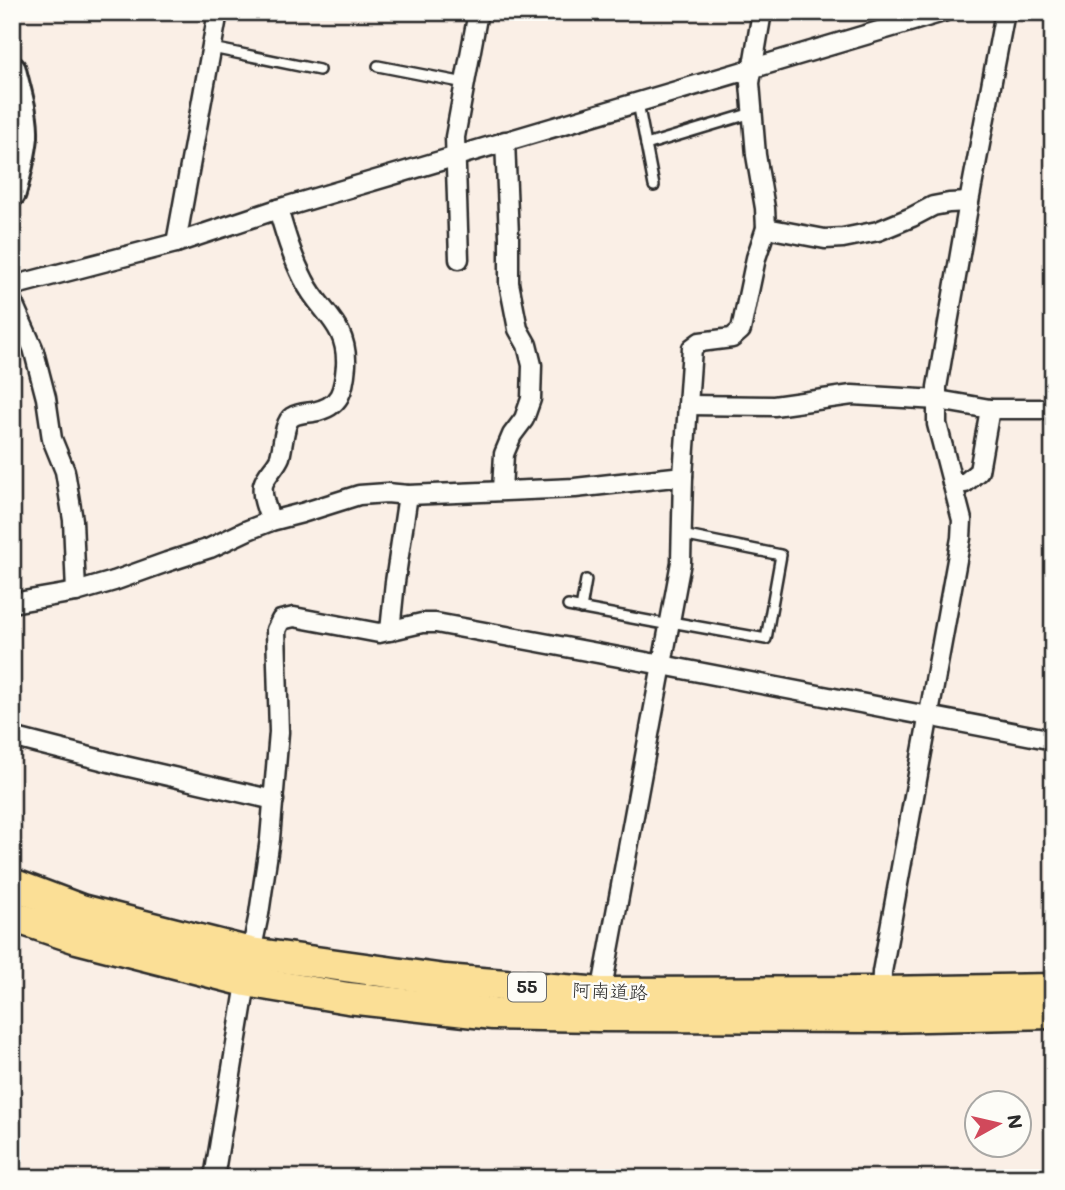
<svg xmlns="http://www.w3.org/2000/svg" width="1065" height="1190" font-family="Mali,'Klee One',sans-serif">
	<rect width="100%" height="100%" fill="#faefe6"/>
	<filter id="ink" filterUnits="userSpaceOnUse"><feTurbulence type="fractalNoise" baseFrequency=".0143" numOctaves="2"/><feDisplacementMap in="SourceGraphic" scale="14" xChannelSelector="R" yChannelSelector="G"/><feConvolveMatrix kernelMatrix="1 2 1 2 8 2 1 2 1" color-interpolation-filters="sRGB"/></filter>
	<g filter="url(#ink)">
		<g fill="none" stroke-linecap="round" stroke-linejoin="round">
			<defs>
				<g id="service">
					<polyline points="212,48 319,70"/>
					<polyline points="378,66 465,83"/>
					<polyline points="638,103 654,186"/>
					<polyline points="646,145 752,113"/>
					<polyline points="568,606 670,625"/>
					<polyline points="581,609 586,580"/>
					<polyline points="671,622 766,639 781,555 682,535"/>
				</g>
				<g id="minor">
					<polyline points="766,228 825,239 843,238 878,231 912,217 933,206 949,203 969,202"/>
					<polyline points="176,243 218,12"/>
					<polyline points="459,259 455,137 478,12"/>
					<polyline points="12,286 176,243 278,209 943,12"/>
					<polyline points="12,301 33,348 46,398 52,439 65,471 73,520 76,592"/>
					<polyline points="688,405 774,406 852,395 938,400 990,409 1053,409"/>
					<polyline points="952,483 965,483 979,471 990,409"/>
					<polyline points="502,490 504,454 512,435 524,419 531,399 532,365 527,345 518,329 509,283 509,236 505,141"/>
					<path d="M271 521C267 510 261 497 263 485 266 474 276 467 280 457 283 447 284 422 292 417 298 413 306 413 313 412 341 407 344 390 346 365 348 323 319 312 304 280 292 257 285 233 278 209"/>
					<polyline points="12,603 76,592 114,581 167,562 210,548 248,530 271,521 302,513 359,495 387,493 408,495 575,488 683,476"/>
					<polyline points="390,631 395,582 408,495"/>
					<polyline points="12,737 125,766 274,800"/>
					<polyline points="600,999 681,562 683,476 692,348 700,342 732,338 741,330 756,258 766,228 765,208 756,155 750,83 762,12"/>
					<polyline points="881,1000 882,972 961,538 962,520 937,424 937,387 969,202 1005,12"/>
					<polyline points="214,1178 251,953 259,914 270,839 279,732 276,630 281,620 294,617 379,633 422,623 436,623 662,665 1053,740"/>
				</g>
				<path id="secondary" d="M12 70C17 91 25 115 24 137 22 156 17 175 12 193"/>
				<g id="trunk">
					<polyline points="12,884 81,910 251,953 445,980 601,993 881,992 1053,989"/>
					<polyline points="12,916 77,938 246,981 348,998 493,1014 597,1016 881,1017 1053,1013"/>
				</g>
			</defs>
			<use href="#service" stroke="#2b2b2b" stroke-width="14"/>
			<use href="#minor" stroke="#2b2b2b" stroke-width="23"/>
			<use href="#secondary" stroke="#2b2b2b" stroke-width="32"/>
			<use href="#trunk" stroke="#2b2b2b" stroke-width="35"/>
			<use href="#service" stroke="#fdfcf7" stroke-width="9"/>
			<use href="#minor" stroke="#fdfcf7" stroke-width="18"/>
			<use href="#secondary" stroke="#fdfcf7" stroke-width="26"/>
			<use href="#trunk" stroke="#fbdf96" stroke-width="30"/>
		</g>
	</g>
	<g text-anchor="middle" stroke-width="5" stroke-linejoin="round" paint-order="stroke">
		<rect fill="#fdfcf7" stroke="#6a6a68" stroke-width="2" x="508" y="972.5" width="38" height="29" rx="5"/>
		<g font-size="18" font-weight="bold" fill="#2b2b2b">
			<text x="527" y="993">55</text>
		</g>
		<g font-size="19" fill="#2b2b2b" stroke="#fdfcf7">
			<text transform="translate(610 991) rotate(2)" y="7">阿南道路</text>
		</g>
	</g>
	<rect width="1065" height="1190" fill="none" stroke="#fdfcf7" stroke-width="42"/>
	<rect x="21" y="21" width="1023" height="1148" fill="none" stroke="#2b2b2b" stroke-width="2.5" filter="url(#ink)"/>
	<g transform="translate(998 1124) rotate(82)"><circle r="33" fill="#fdfcf7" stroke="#a9a8a5" stroke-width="2"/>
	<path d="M0-5L12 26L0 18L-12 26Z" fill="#d1495b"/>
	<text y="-10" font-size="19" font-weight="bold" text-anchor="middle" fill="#2b2b2b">N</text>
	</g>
</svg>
